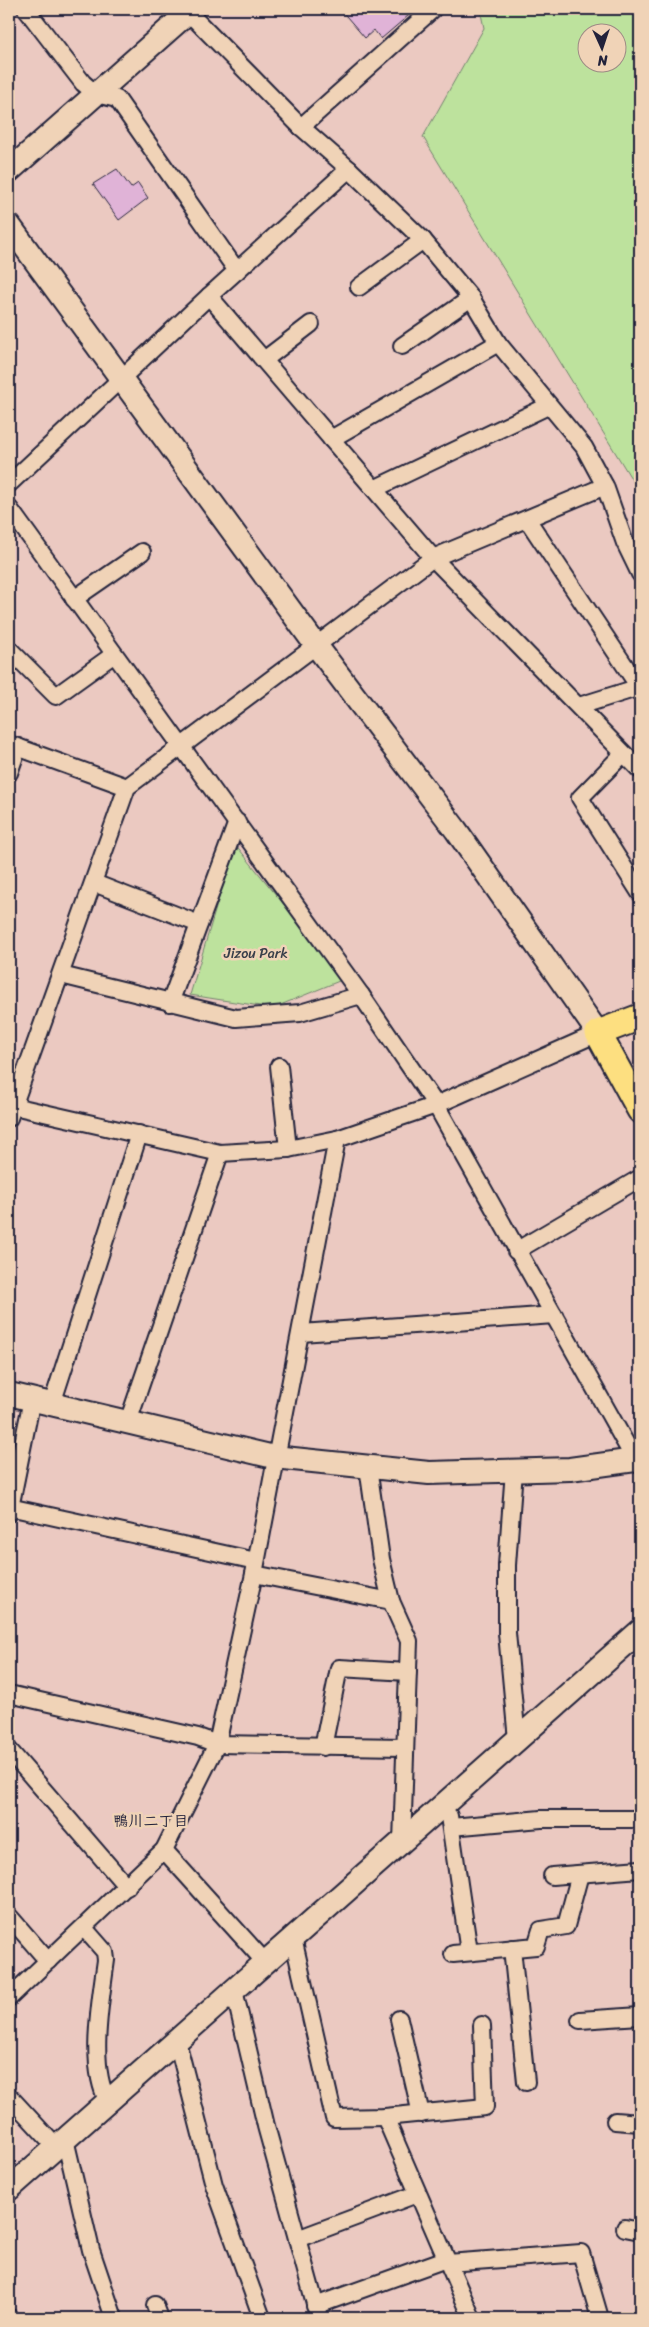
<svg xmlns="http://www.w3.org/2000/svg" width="649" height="2327" font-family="Sriracha,'Klee One',sans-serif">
	<rect width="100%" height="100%" fill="#ebc9c1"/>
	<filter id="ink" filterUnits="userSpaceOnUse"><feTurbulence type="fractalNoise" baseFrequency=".02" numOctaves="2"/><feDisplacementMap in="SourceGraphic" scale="10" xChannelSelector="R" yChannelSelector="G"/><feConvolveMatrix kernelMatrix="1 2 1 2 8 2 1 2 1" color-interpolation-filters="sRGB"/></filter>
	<g filter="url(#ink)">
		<g fill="#bde29d" stroke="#70826c" fill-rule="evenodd">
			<path d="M480 9H640V493L423 137 484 28ZM586 32H616V62H586Z"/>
			<polygon points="235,844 344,979 273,1008 190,995"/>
		</g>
		<g fill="#e0b3d7" stroke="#22223b">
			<polygon points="340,9 416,9 381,39 374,30 365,38"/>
			<polygon points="117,169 131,188 138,183 148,198 119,220 93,184"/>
		</g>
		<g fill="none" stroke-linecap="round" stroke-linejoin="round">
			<defs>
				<g id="street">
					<polyline points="26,9 83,83 96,94 117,99 237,271"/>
					<polyline points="185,9 301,127 349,169 423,240 471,298 498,343 584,447 605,486 625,543 640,574"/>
					<polyline points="301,127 433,9"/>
					<polyline points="359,287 423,240"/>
					<polyline points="209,296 433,558 640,770"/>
					<polyline points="402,346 471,298"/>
					<polyline points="264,360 311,324"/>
					<polyline points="331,439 498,343"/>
					<polyline points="9,484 209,296 349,169"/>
					<polyline points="374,489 548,406"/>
					<polyline points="9,508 361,995 436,1105 635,1460"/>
					<polyline points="527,519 639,687"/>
					<polyline points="74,599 142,552"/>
					<polyline points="9,649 56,696 113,655"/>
					<polyline points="579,706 640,687"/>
					<polyline points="9,744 127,787"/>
					<polyline points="623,754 580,798 640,893"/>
					<polyline points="9,773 18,747"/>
					<polyline points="94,883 199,924"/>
					<polyline points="61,975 236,1018 300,1013 361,995"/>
					<polyline points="170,1003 237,822"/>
					<polyline points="279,1066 288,1149"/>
					<polyline points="9,1105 220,1153 288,1149 337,1139 436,1105 598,1033"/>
					<polyline points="9,1118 127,787 433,558 605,486"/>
					<polyline points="516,1251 640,1178"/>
					<polyline points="301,1333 554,1315"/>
					<polyline points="52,1404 139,1134"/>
					<polyline points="128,1422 220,1153"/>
					<polyline points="368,1467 381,1559 391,1601 409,1641 402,1842"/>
					<polyline points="514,1470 507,1565 507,1633 517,1740"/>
					<polyline points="9,1507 256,1561"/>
					<polyline points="9,1513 32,1399"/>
					<polyline points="254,1574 391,1601"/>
					<polyline points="9,1694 198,1737 217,1744 404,1747"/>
					<polyline points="323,1747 339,1668 408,1672"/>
					<polyline points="9,1750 127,1887"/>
					<polyline points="449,1816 469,1952"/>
					<polyline points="451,1827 541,1819 640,1819"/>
					<polyline points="164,1850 265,1962"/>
					<polyline points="552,1876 640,1869"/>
					<polyline points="9,1916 48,1961"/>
					<path d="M84 1928 105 1952 106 1960C101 1998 88 2067 108 2101"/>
					<polyline points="293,1938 334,2118 385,2117 485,2107 482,2025"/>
					<polyline points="512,1948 526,2082"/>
					<polyline points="453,1954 536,1946 541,1930 566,1926 580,1874"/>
					<polyline points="234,1990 266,2126 319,2318"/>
					<polyline points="9,1998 164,1850 217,1744 254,1574 337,1139"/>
					<polyline points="399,2019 421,2114"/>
					<polyline points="580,2020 640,2016"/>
					<polyline points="177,2041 214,2185 262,2318"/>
					<polyline points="9,2096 56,2147"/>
					<polyline points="385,2117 472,2318"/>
					<polyline points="615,2121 640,2123"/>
					<polyline points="65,2139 91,2250 114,2318"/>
					<polyline points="625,2228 640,2231"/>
					<polyline points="297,2239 417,2194"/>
					<polyline points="448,2263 581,2253 600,2318"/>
					<polyline points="155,2305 160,2318"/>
					<polyline points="315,2306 446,2259"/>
					<polyline points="9,2317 9,2318"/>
				</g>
				<g id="secondary">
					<polyline points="9,171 192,9"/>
					<polyline points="9,225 315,644 456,830 598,1033"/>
					<polyline points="9,1394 274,1457 429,1473 570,1469 635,1460 640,1462"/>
					<polyline points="9,2189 640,1631"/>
				</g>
				<polyline id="primary" points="640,1017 598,1033 640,1110"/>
			</defs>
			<use href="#street" stroke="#22223b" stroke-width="20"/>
			<use href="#secondary" stroke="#22223b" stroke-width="26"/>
			<use href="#primary" stroke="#22223b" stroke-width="29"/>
			<use href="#street" stroke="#f0d3b7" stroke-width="16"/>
			<use href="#secondary" stroke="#f0d3b7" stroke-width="22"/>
			<use href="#primary" stroke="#fddf80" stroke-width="25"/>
		</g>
	</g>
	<g text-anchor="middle" stroke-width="5" stroke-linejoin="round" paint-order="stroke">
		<g font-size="14" fill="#393f4a" stroke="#f0d3b7">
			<text x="256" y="958">Jizou Park</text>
		</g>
		<g font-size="15" font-weight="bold" fill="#22223b" stroke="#f0d3b7">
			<text x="151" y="1826">鴨川二丁目</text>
		</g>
	</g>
	<rect width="649" height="2327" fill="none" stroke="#f0d3b7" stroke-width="30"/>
	<rect x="15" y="15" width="619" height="2297" fill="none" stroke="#22223b" stroke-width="2" filter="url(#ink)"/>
	<g transform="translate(602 48) rotate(177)"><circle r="24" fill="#f0d3b7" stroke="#9e8c85"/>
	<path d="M0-4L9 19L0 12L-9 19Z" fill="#22223b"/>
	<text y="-8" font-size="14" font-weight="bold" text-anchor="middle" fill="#22223b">N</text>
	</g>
</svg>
